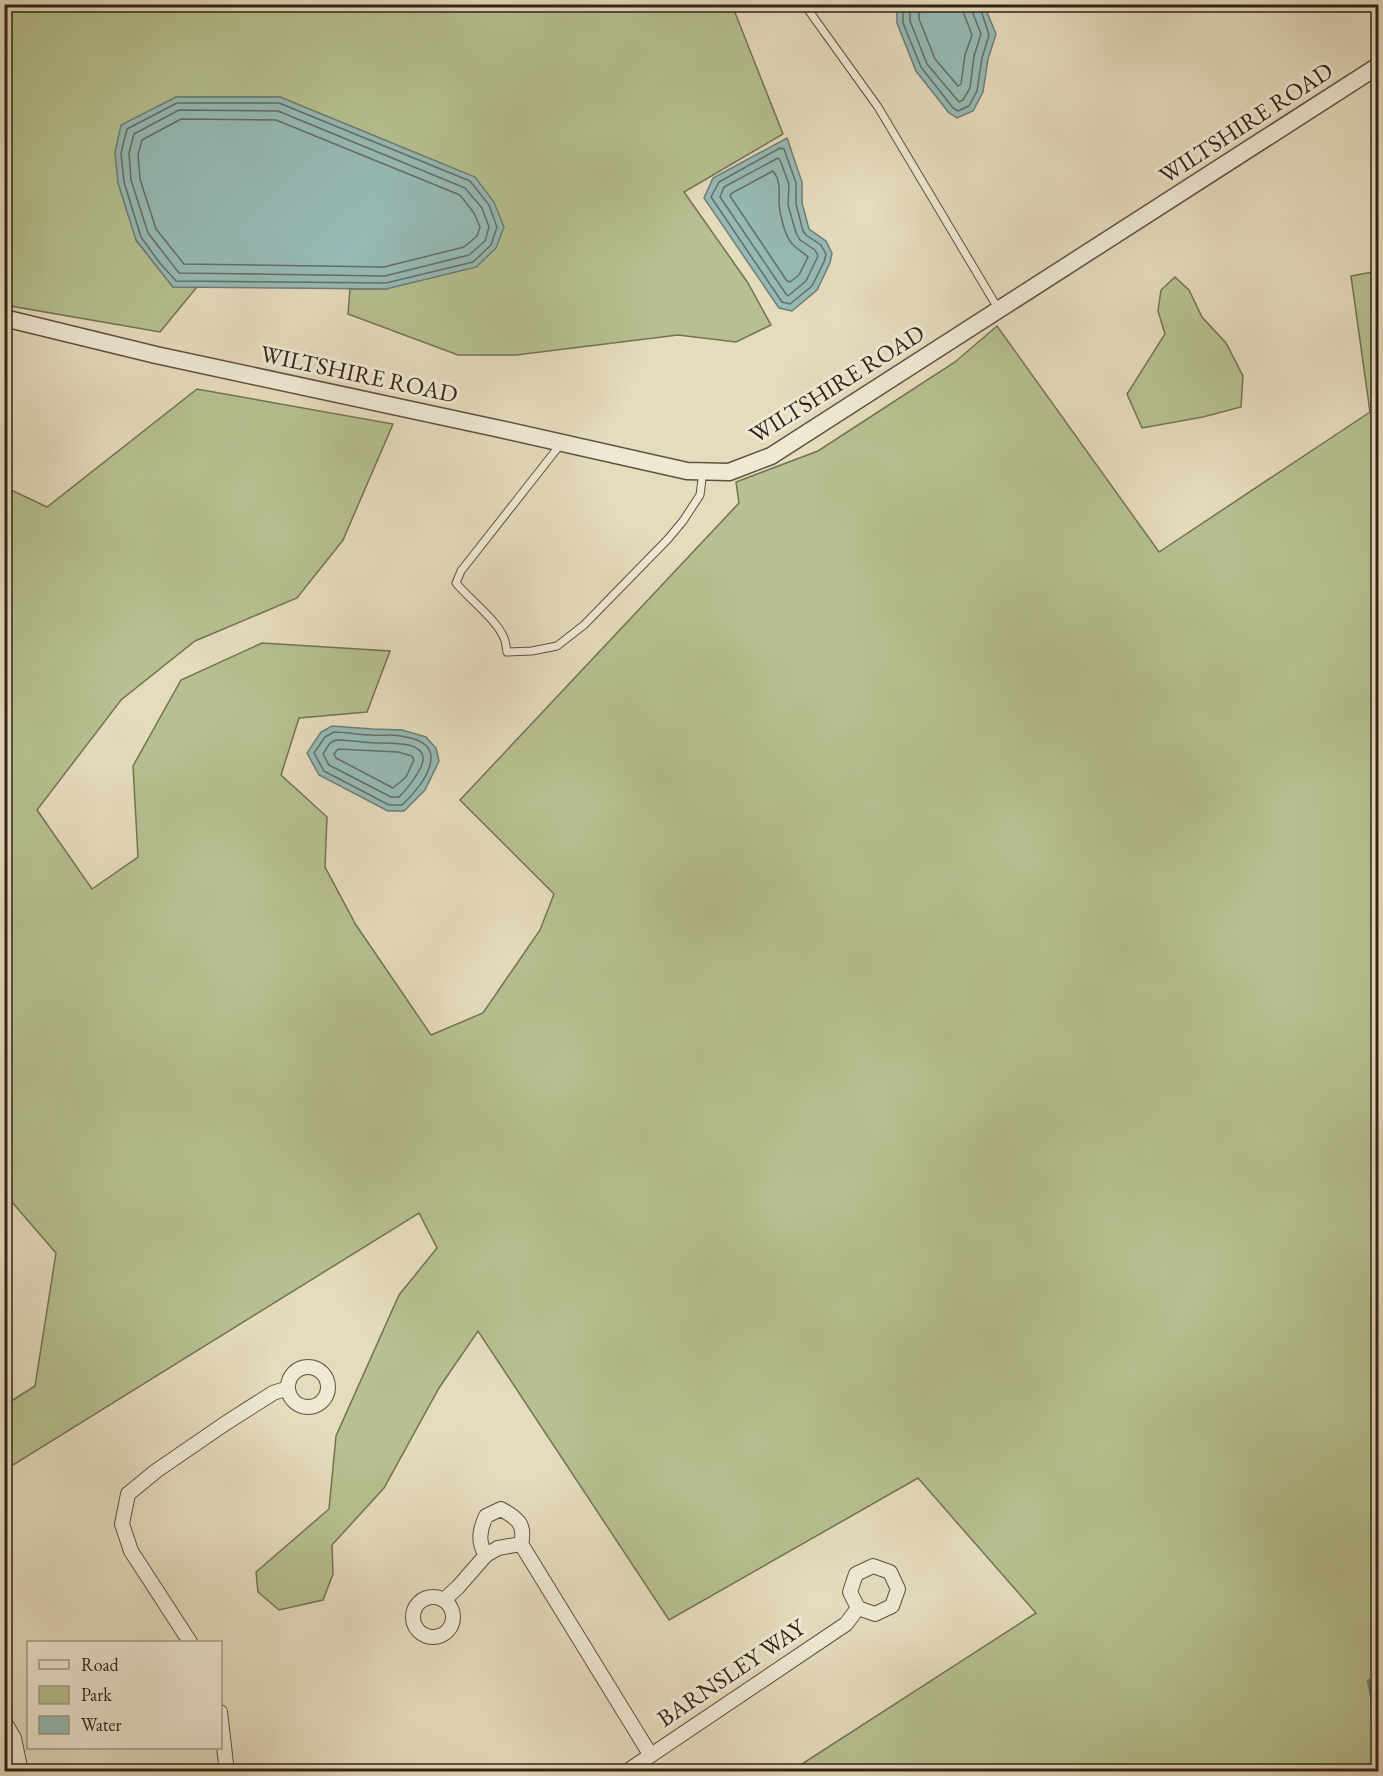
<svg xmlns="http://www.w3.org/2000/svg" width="1383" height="1776" font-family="'EB Garamond',serif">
	<rect width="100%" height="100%" fill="#e5dbbd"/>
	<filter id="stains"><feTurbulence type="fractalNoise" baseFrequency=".00333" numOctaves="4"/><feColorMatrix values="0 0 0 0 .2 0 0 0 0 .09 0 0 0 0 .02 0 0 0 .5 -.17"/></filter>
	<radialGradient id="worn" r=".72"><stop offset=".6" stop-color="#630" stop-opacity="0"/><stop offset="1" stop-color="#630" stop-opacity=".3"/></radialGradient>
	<g fill="#b6c090" stroke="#747254" stroke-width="1.5">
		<polygon points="4,5 732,5 783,134 684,192 748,283 771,325 736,342 678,335 516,355 458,355 348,314 350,289 387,289 474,177 280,97 176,97 136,240 173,287 197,287 160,332 5,305"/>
		<polygon points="1378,271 1378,1771 791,1771 1036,1613 918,1478 669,1620 478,1331 439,1388 384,1488 332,1545 333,1574 323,1600 279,1610 258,1592 256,1572 329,1509 336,1436 399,1295 437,1248 419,1213 5,1470 5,1405 35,1386 56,1253 5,1194 5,472 11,490 47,507 197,389 393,424 343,540 297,598 195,641 121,700 37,810 92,889 138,857 133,766 181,680 262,643 390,651 367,712 299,718 281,775 327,817 325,867 356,925 431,1035 483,1013 540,930 554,894 460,800 739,503 736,482 818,451 955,362 997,326 1159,552 1370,412 1351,276"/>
		<polygon points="1175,277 1189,290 1202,317 1226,343 1243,376 1241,407 1203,417 1142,428 1127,394 1165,334 1158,311 1161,290"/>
	</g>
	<g fill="#96bab5" stroke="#6e7e76" stroke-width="1.5">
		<polygon points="897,5 984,5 996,34 988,59 983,92 973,111 957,118 949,113 916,71 897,23"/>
		<polygon points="176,97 280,97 475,177 494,202 504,227 496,248 476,267 386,289 173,287 136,240 118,183 115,152 121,125"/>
		<polygon points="787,138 802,182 802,203 809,229 826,241 832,253 830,263 817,290 792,311 779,308 704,198 713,178"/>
		<polygon points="332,726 372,729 402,730 426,737 436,748 439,761 425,790 404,811 388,811 319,775 307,753 321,732"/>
	</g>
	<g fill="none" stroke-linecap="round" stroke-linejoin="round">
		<g stroke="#646e66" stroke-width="1.5">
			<polyline points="903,4 903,23 921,67 953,108 958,111 969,106 977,91 982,58 989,35 979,4"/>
			<polyline points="910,4 910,21 927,64 959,102 963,100 970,88 974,56 981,34 972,11 971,4"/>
			<polyline points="919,4 919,19 935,59 958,86 961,84 965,55 972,35 964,14 962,4"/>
			<polygon points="177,103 279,103 470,181 489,205 497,227 491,245 473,262 386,283 176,281 159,262 141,237 124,182 121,153 127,129"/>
			<polygon points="179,110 278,111 465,188 482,208 489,227 485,241 469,255 385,276 179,273 148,233 131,180 129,153 134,134"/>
			<polygon points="181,119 276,120 460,195 474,213 480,227 477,236 464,247 384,267 184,264 156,229 140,179 138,154 142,140"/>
			<polygon points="780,148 784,149 796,183 796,204 803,231 806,235 821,245 826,254 824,262 812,286 790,304 782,302 711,197 719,182"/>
			<polygon points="778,158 780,160 789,184 788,205 796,233 800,240 815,250 818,256 806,281 788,296 786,294 720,197 724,187"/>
			<path d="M773 171C781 181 779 192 779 204 780 214 784 232 790 241 794 248 802 251 808 257L799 275 790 282 787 281 730 196 732 193Z"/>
			<path d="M334 732C347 732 359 735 372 735 381 736 391 734 400 736 454 742 426 782 402 805H389L324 771 314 753 325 737Z"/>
			<path d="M336 740C349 740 361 742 374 743 389 743 433 740 421 767 415 779 409 787 399 797H391L329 765 323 754 330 743Z"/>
			<polygon points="338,749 398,752 412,756 414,760 406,777 393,788 336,758 334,754"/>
		</g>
		<polyline stroke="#6e7e76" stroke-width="4.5" points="1369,1681 1374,1704 1378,1708"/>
		<defs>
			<g id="service">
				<polyline points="804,4 878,107 999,310"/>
				<path d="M560 445 461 571 456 583C469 599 497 620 504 638 506 642 506 647 507 652L532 651 557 646 584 625 668 539 683 521 700 495 703 471"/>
			</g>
			<g id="minor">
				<circle cx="308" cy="1387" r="20"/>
				<path d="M521 1544 498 1548 486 1555C477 1542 480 1529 486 1516L501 1509C517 1518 526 1524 521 1544L650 1754"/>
				<polygon points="873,1566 890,1572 898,1589 892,1606 875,1614 858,1608 850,1592 856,1574"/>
				<circle cx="433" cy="1617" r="20"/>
				<polyline points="444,1600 458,1587 486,1555"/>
				<polyline points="190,1642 131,1551 122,1524 128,1494 156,1471 226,1423 273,1393 288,1388"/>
				<polyline points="220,1712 227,1772"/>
				<polyline points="4,1721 14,1738 21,1772"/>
				<polyline points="626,1772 846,1624 858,1608"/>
			</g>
			<polyline id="tertiary" points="4,318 156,355 500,429 687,471 729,472 771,456 1378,66"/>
		</defs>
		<use href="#service" stroke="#5f5140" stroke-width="9"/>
		<use href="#minor" stroke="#5f5140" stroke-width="16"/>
		<use href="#tertiary" stroke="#5f5140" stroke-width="19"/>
		<use href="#service" stroke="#eee8d4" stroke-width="7"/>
		<use href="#minor" stroke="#eee8d4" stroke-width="14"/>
		<use href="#tertiary" stroke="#eee8d4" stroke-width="16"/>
	</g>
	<g text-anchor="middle" stroke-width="6" stroke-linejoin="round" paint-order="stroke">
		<g font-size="24" fill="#322317" stroke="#eee8d4">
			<text transform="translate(1246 123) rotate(-33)" y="8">WILTSHIRE ROAD</text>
			<text transform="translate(359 374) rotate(12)" y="8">WILTSHIRE ROAD</text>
			<text transform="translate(837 384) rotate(-32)" y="8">WILTSHIRE ROAD</text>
			<text transform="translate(731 1673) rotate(-34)" y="8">BARNSLEY WAY</text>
		</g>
	</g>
	<rect width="1383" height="1776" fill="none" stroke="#e5dbbd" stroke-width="24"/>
	<rect x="6" y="6" width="1371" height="1764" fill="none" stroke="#322317" stroke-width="3"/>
	<rect x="12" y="12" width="1359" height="1752" fill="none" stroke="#322317" stroke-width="1.5"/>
	<rect x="27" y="1641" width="195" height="108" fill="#eee8d4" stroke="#a39988" stroke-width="1.5"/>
	<rect x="39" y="1660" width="30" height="9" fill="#eee8d4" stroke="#a39988" stroke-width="1.5"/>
	<text x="81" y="1671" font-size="18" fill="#322317">Road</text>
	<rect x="39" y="1686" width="30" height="18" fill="#b6c090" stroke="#a39988" stroke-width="1.5"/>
	<text x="81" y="1701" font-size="18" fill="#322317">Park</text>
	<rect x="39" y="1716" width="30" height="18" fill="#96bab5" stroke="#a39988" stroke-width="1.5"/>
	<text x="81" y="1731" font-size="18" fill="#322317">Water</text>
	<rect width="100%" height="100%" filter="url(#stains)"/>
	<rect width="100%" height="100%" fill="url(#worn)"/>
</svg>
